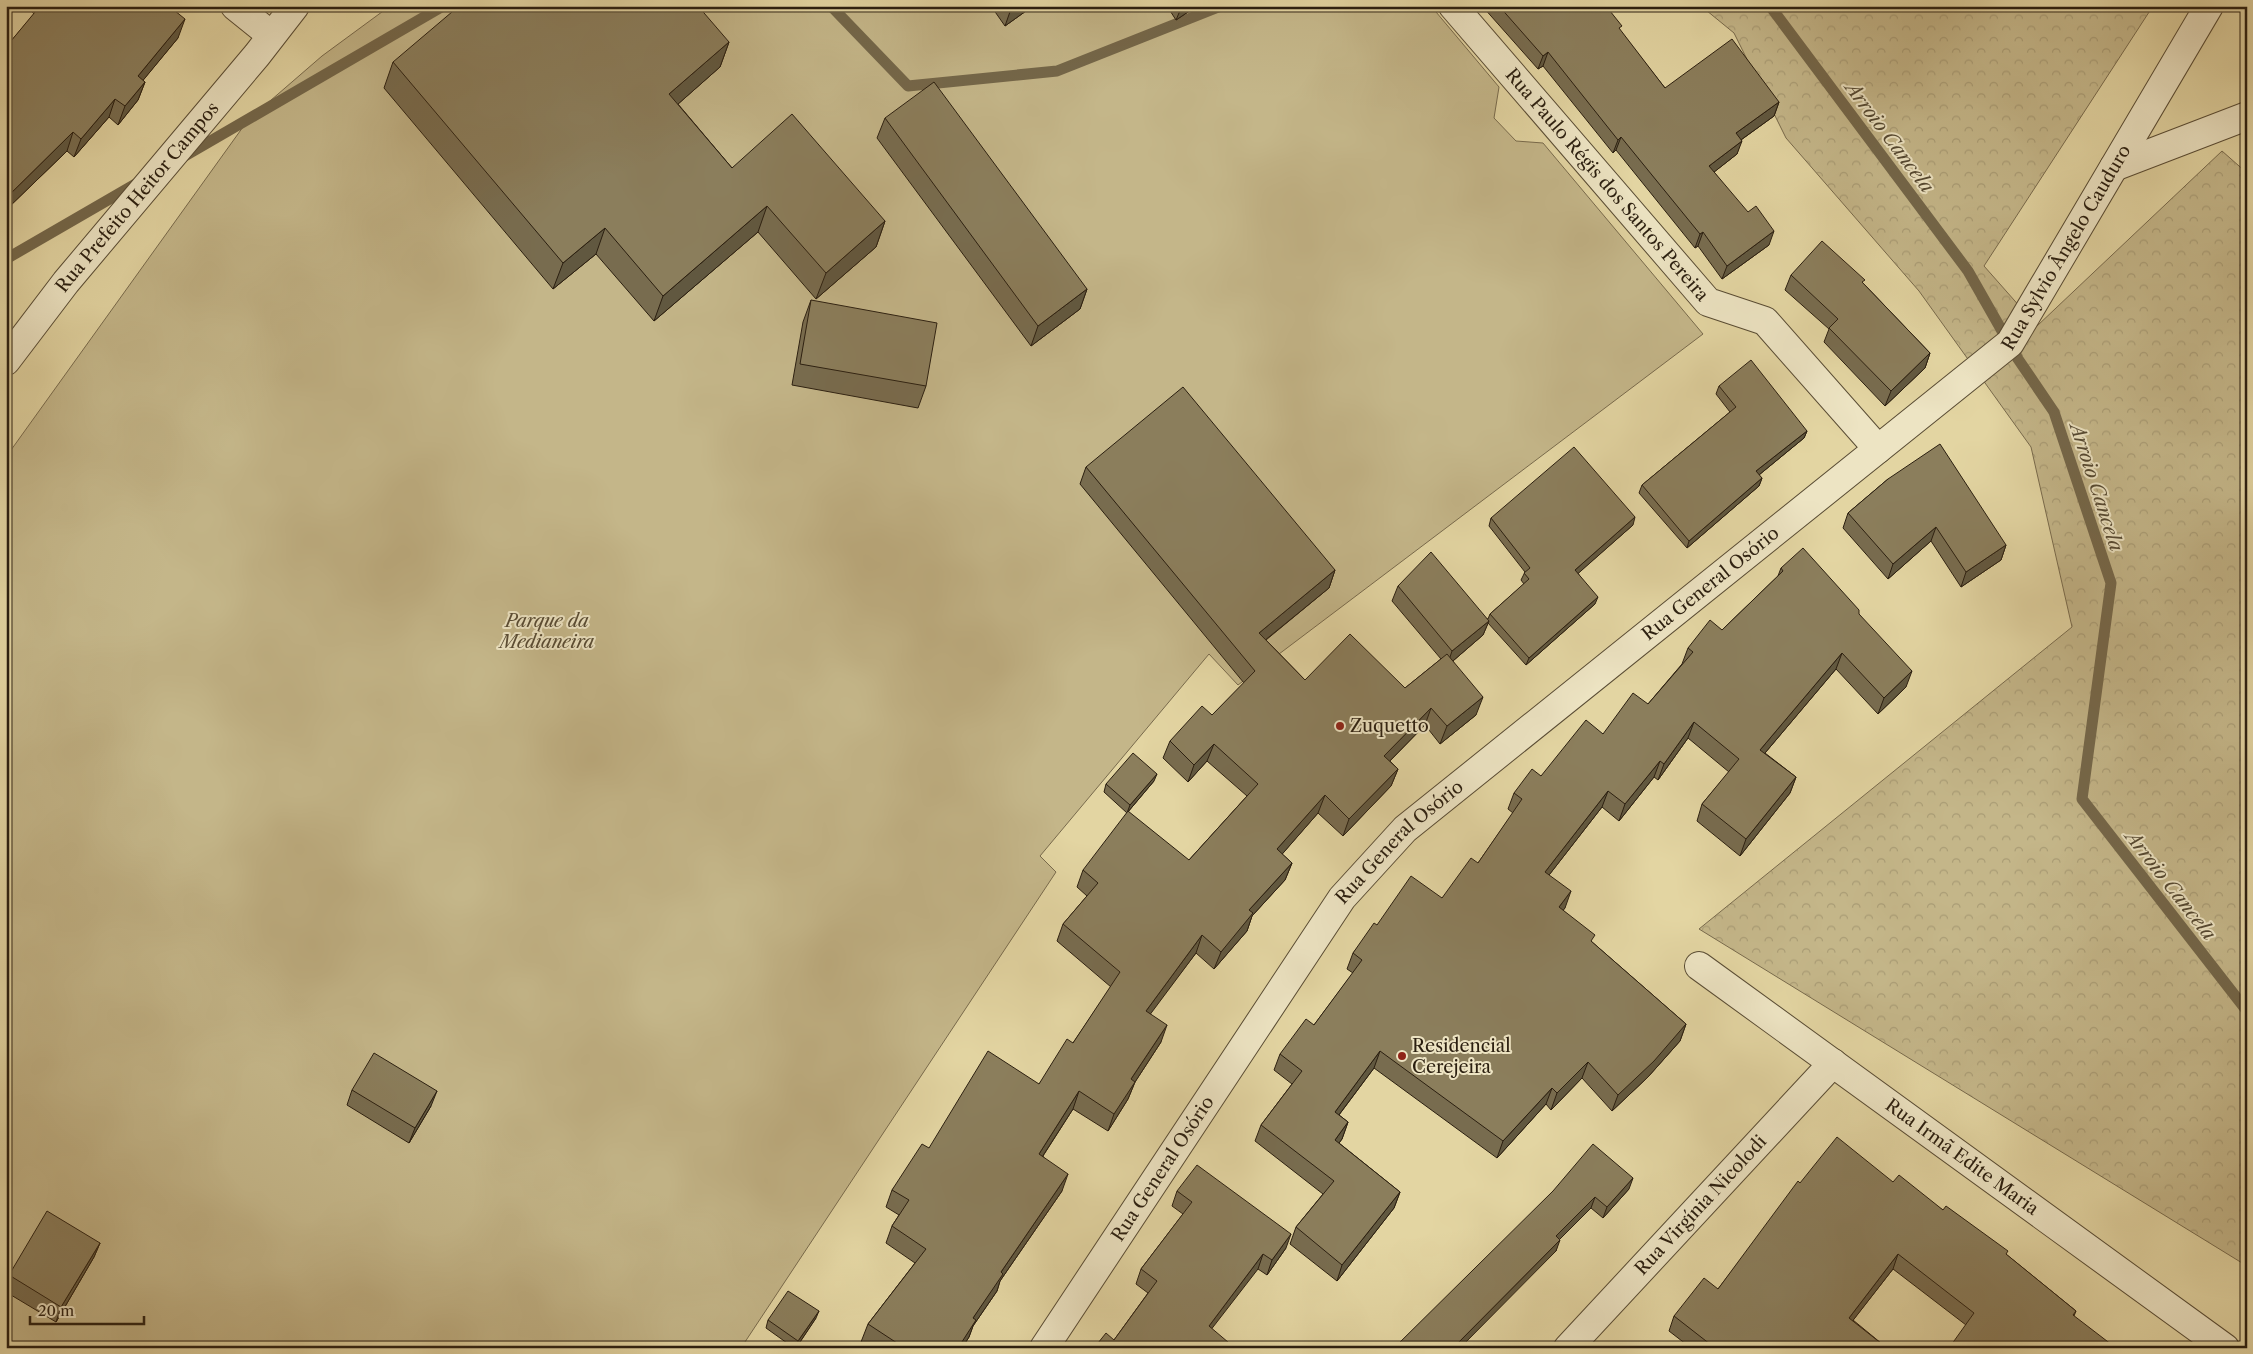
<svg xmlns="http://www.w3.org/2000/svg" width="2253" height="1354" font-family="'Libre Caslon Text',serif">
	<defs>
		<pattern id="forest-crowns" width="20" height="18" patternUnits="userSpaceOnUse" patternTransform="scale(1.25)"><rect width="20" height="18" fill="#c4b689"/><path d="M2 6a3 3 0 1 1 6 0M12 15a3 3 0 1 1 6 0" fill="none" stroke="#a99c75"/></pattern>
	</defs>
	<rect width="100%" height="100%" fill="#e3d5a2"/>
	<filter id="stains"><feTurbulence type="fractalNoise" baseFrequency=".004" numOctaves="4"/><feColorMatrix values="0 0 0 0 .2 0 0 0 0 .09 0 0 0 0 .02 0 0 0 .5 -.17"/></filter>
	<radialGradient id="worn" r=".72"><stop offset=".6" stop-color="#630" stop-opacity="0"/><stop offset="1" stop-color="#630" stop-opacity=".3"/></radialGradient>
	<polygon fill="url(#forest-crowns)" stroke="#786a4c" points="1701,6 2153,6 1984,266 2037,326 2222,151 2247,173 2247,1266 1699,929 2072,627 2031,447 1919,291 1786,138 1734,33"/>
	<polygon fill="#c4b689" stroke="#786a4c" points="390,6 1431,6 1499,87 1494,118 1516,141 1543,143 1703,334 1238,685 1209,654 1040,856 1056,872 741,1348 6,1348 6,457 248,120 322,56"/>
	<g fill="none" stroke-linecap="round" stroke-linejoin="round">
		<g stroke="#74674a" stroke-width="11">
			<polyline points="831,6 908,86 1057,71 1221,6"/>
			<polyline points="1770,6 1968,271 2018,359 2054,412 2111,583 2082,799 2247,1011"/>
			<polyline points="183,157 443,6"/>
			<polyline points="6,259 139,182"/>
		</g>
		<defs>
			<g id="minor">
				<polyline points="235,6 271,35"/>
				<path id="s1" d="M1453 6 1708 302 1765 321 1878 449"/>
				<polyline points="2114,167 2247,116"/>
				<path id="s2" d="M6 361 66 282 257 55 295 6"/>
				<path id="s3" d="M1699 966 2225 1348"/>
				<path id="s4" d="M1044 1348 1342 898 1405 829 2010 343 2209 6"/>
				<path id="s5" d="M1568 1348 1833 1063"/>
			</g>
		</defs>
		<use href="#minor" stroke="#594c34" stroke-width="30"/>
		<use href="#minor" stroke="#ede4c3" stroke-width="28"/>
	</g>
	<g fill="#786c4f" stroke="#2b1f10">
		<polygon points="27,6 169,6 178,38 143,80 145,82 138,100 118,125 109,117 74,157 67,151 8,208 6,213 6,47 34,14"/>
		<polygon points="991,6 1033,6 1005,26"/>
		<polygon points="1167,6 1197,6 1176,20"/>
		<polygon points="1483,6 1606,6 1620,31 1665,88 1779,102 1774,116 1741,140 1737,154 1714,172 1769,245 1722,279 1698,246 1695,248 1616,150 1613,153 1543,66 1538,69 1483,7"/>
		<polygon points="729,42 720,67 678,104 732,168 885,221 876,247 816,299 758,232 654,321 596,254 553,289 384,88 393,62"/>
		<polygon points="885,118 1087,289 1080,309 1031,346 877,138"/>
		<polygon points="1791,275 1863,283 1930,353 1925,368 1885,406 1824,342 1829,329 1785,290"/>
		<polygon points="811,300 926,386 918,408 792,385 803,322"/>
		<polygon points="1719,386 1807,431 1804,438 1759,475 1762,478 1759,486 1687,548 1639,493 1642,485 1730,412 1716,394"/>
		<polygon points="1086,467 1335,570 1329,588 1266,640 1305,680 1405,688 1441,659 1392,601 1398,586 1488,619 1490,614 1524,584 1521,580 1525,572 1489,526 1491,518 1633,525 1578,573 1595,604 1526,665 1488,623 1483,635 1453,661 1476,715 1440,744 1425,725 1390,761 1398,769 1391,786 1343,836 1318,813 1282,854 1292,863 1285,880 1252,916 1247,931 1214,969 1196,953 1150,1013 1161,1042 1135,1082 1128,1099 1108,1131 1073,1109 1043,1156 1062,1191 1000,1281 997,1291 973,1326 969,1337 962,1348 871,1348 861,1342 868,1324 915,1263 886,1243 892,1226 899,1215 886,1207 892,1190 929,1148 1039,1084 1073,1043 1111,987 1057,941 1063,924 1087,896 1077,887 1083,870 1189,860 1247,796 1207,761 1188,782 1163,758 1170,741 1212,715 1244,683 1080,484"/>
		<polygon points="1888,479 2006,545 2001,560 1961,587 1931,541 1888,579 1843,528 1848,513"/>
		<polygon points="1781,568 1859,614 1906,687 1878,714 1836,669 1765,753 1796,777 1790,793 1740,856 1697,821 1702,804 1729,772 1688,738 1658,780 1654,777 1619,821 1602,807 1549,875 1565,908 1563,910 1592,942 1686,1024 1680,1041 1648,1077 1612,1111 1582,1078 1551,1110 1546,1104 1497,1158 1374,1068 1339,1115 1348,1122 1342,1139 1339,1143 1400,1192 1394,1208 1337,1281 1290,1244 1296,1227 1323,1194 1255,1141 1261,1125 1292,1084 1274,1070 1280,1054 1314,1025 1353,973 1347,969 1353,953 1377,925 1442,898 1478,863 1513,813 1508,809 1514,793 1541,776 1648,704 1682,664 1688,648 1722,630 1778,576"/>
		<polygon points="1154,781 1127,813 1104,792 1106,784"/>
		<polygon points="352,1090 431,1106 409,1143 347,1105"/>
		<polygon points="1893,1182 1943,1210 2007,1255 2076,1311 2074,1316 1966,1325 1893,1269 1853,1320 1887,1348 1691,1348 1669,1331 1674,1316 1718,1289 1800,1183"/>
		<polygon points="1629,1189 1603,1218 1591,1208 1559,1239 1556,1251 1553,1191"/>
		<polygon points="1177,1191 1286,1248 1267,1275 1258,1269 1114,1340 1148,1293 1136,1284 1141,1269 1183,1214 1172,1206"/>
		<polygon points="100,1243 94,1257 56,1322 6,1292 6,1282 9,1275"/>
		<polygon points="816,1318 796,1348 794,1348 766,1328 768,1320"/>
	</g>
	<g fill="#615840" stroke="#2b1f10">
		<polygon points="1012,6 1033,6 1005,26"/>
		<polygon points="1182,6 1197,6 1176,20"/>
		<polygon points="185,19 178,38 131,95 138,76"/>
		<polygon points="729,42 720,67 660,120 669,94"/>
		<polygon points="1548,52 1543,66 1538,69 1543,56"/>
		<polygon points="145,82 138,100 118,125 125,106"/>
		<polygon points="115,99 109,117 74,157 81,139"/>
		<polygon points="1779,102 1774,116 1731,147 1736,133"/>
		<polygon points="73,132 67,151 8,208 6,213 6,198"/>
		<polygon points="1621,137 1616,150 1613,153 1618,140"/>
		<polygon points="1742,141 1737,154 1704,180 1709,166"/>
		<polygon points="767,206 758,232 654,321 663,296"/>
		<polygon points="885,221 876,247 816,299 826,273"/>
		<polygon points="605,228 596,254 553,289 563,263"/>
		<polygon points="1774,231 1769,245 1722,279 1727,266"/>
		<polygon points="1703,232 1698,246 1695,248 1700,234"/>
		<polygon points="1087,289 1080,309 1031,346 1038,326"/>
		<polygon points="1930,353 1925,368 1885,406 1891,391"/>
		<polygon points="1807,431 1804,438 1754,479 1756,471"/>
		<polygon points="1762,478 1759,486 1687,548 1689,541"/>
		<polygon points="1635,517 1633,525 1573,578 1575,570"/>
		<polygon points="1936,527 1931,541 1888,579 1893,564"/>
		<polygon points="2006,545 2001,560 1961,587 1966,572"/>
		<polygon points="1335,570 1329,588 1253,650 1259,633"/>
		<polygon points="1598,597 1595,604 1526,665 1529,658"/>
		<polygon points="1489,621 1483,635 1447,666 1452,651"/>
		<polygon points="1842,653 1836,669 1754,766 1760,750"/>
		<polygon points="1912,671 1906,687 1878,714 1884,698"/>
		<polygon points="1483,697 1476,715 1440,744 1447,726"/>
		<polygon points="1431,708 1425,725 1378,773 1384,756"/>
		<polygon points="1694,722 1688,738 1658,780 1664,764"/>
		<polygon points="1214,744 1207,761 1188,782 1194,765"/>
		<polygon points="1660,761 1654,777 1619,821 1625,804"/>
		<polygon points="1398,769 1391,786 1343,836 1349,819"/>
		<polygon points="1157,774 1154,781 1127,813 1130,805"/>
		<polygon points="1796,777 1790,793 1740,856 1746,839"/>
		<polygon points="1608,791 1602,807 1539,888 1545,872"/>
		<polygon points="1325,795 1318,813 1271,867 1277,849"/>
		<polygon points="1292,863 1285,880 1252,916 1247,931 1214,969 1221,952 1249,910"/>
		<polygon points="1571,891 1565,908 1553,924 1559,907"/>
		<polygon points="1202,935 1196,953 1140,1028 1146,1011"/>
		<polygon points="1686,1024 1680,1041 1648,1077 1612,1111 1618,1095"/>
		<polygon points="1167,1025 1161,1042 1135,1082 1128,1099 1108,1131 1114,1114 1131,1079"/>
		<polygon points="1380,1051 1374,1068 1329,1128 1335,1112"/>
		<polygon points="1588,1062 1582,1078 1551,1110 1557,1093"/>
		<polygon points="1552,1088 1546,1104 1497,1158 1503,1141"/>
		<polygon points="437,1091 431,1106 409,1143 415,1128"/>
		<polygon points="1079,1091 1073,1109 1033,1171 1039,1154"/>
		<polygon points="1348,1122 1342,1139 1329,1156 1335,1140"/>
		<polygon points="1068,1174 1062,1191 1000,1281 997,1291 973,1326 969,1337 962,1348 958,1348 973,1318 1001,1272"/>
		<polygon points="1633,1178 1629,1189 1603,1218 1607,1207"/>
		<polygon points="1400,1192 1394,1208 1337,1281 1342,1265"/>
		<polygon points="1595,1197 1591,1208 1552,1247 1556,1236"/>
		<polygon points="1291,1234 1286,1248 1267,1275 1272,1260"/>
		<polygon points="1560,1240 1556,1251 1460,1348 1453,1348"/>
		<polygon points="100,1243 94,1257 56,1322 61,1307"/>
		<polygon points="1263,1254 1258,1269 1203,1340 1209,1326"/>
		<polygon points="1898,1254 1893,1269 1844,1332 1849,1318"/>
		<polygon points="819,1311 816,1318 796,1348 798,1341"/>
	</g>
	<g fill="#8b7e5c" stroke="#2b1f10">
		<polygon points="40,6 169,6 185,19 138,76 145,82 125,106 115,99 81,139 73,132 6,198 6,47"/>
		<polygon points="459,6 698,6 729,42 669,94 732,168 792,114 885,221 826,273 767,206 663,296 605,228 563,263 393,62"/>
		<polygon points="1499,6 1606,6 1622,26 1619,28 1665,88 1732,39 1779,102 1736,133 1742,141 1709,166 1748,212 1756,206 1774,231 1727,266 1703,232 1700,234 1621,137 1618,140 1548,52 1543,56"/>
		<polygon points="934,82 1087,289 1038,326 885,118"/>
		<polygon points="1822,241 1865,280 1862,282 1930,353 1891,391 1829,328 1838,319 1791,275"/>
		<polygon points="811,300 937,323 926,386 800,364"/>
		<polygon points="1751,360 1807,431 1756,471 1762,478 1689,541 1642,485 1736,407 1719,386"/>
		<polygon points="1183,387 1335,570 1259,633 1305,680 1350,634 1405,688 1447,654 1483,697 1447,726 1431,708 1384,756 1398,769 1349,819 1325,795 1277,849 1292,863 1249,910 1253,913 1221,952 1202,935 1146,1011 1167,1025 1131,1079 1135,1082 1114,1114 1079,1091 1039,1154 1068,1174 1001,1272 1003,1274 973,1318 976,1320 958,1348 899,1348 900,1345 868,1324 926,1249 892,1226 909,1200 892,1190 922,1144 929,1148 988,1051 1039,1084 1067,1039 1073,1043 1120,972 1063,924 1098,883 1083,870 1128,811 1189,860 1258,784 1214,744 1194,765 1170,741 1202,706 1212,715 1255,671 1086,467"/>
		<polygon points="1940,444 2006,545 1966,572 1936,527 1893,564 1848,513 1888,479"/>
		<polygon points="1574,447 1635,517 1575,570 1598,597 1529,658 1490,614 1529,579 1524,573 1530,568 1491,518"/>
		<polygon points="1803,548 1859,610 1859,614 1912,671 1884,698 1842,653 1760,750 1796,777 1746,839 1702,804 1739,759 1694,722 1664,764 1660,761 1625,804 1608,791 1545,872 1571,891 1559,907 1595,935 1591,941 1686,1024 1654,1061 1618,1095 1588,1062 1557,1093 1552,1088 1503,1141 1380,1051 1335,1112 1348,1122 1335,1140 1400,1192 1342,1265 1296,1227 1334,1181 1261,1125 1302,1071 1280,1054 1306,1019 1314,1025 1362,960 1353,953 1374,923 1377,925 1411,876 1442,898 1471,858 1478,863 1522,799 1514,793 1532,769 1541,776 1586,720 1603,734 1633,693 1648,704 1693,652 1688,648 1710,620 1722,630 1783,571 1781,568"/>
		<polygon points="1431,552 1489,621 1452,651 1398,586"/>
		<polygon points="1133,753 1157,774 1130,805 1106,784"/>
		<polygon points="374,1053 437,1091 415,1128 352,1090"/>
		<polygon points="1837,1137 1893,1182 1899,1175 1943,1210 1946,1206 2008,1251 2006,1254 2076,1311 2073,1315 2116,1348 1949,1348 1974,1313 1898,1254 1849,1318 1887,1348 1715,1348 1674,1316 1704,1278 1718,1289 1798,1181 1800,1183"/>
		<polygon points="1593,1144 1633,1178 1607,1207 1595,1197 1556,1236 1560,1240 1453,1348 1394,1348 1553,1191"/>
		<polygon points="1197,1165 1291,1234 1272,1260 1263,1254 1209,1326 1235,1348 1094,1348 1106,1333 1114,1340 1157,1281 1141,1269 1192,1202 1177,1191"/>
		<polygon points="47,1211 100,1243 61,1307 9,1275"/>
		<polygon points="788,1291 819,1311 798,1341 768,1320"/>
	</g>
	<g fill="#8f2418" stroke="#ede4c3" stroke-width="2">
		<circle cx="1340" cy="726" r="5"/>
		<circle cx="1402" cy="1056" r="5"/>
	</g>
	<g text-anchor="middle" stroke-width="4" stroke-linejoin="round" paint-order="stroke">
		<g font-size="18" fill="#2b1f10" stroke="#ede4c3">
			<text dy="6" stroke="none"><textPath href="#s1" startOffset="236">Rua Paulo Régis dos Santos Pereira</textPath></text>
			<text dy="6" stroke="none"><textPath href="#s2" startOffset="210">Rua Prefeito Heitor Campos</textPath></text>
			<text dy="6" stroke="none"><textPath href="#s4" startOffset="1520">Rua Sylvio Ângelo Cauduro</textPath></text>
			<text dy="6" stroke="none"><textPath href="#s4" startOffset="1025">Rua General Osório</textPath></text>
			<text dy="6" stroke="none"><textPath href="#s4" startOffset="620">Rua General Osório</textPath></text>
			<text dy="6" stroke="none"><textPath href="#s3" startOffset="325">Rua Irmã Edite Maria</textPath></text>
			<text dy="6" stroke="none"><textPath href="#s4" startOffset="215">Rua General Osório</textPath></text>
			<text dy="6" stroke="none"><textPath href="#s5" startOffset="195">Rua Virgínia Nicolodi</textPath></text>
		</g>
		<g font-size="18" font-style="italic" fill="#594c34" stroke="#ede4c3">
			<text x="547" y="627">Parque da<tspan x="547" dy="21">Medianeira</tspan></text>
		</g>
		<g font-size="18" fill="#2b1f10" stroke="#ede4c3" text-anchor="start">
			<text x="1350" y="732">Zuquetto</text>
			<text x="1412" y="1052">Residencial<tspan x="1412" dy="21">Cerejeira</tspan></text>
		</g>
		<g font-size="19" font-style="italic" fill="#554932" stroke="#ede4c3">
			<text transform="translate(1890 137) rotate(53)" y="7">Arroio Cancela</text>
			<text transform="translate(2097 487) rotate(72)" y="7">Arroio Cancela</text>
			<text transform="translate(2171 885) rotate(52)" y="7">Arroio Cancela</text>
		</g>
	</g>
	<rect width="2253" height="1354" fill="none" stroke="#e3d5a2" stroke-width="25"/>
	<rect x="8" y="8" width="2238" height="1339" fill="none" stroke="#2b1f10" stroke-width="2.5"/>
	<rect x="12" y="12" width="2228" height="1329" fill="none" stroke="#2b1f10"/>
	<path d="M30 1316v8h114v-8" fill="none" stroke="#2b1f10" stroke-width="2.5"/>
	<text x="38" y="1316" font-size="15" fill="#2b1f10" stroke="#ede4c3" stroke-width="4" paint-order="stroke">20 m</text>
	<rect width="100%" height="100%" filter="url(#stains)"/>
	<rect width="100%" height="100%" fill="url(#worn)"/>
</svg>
